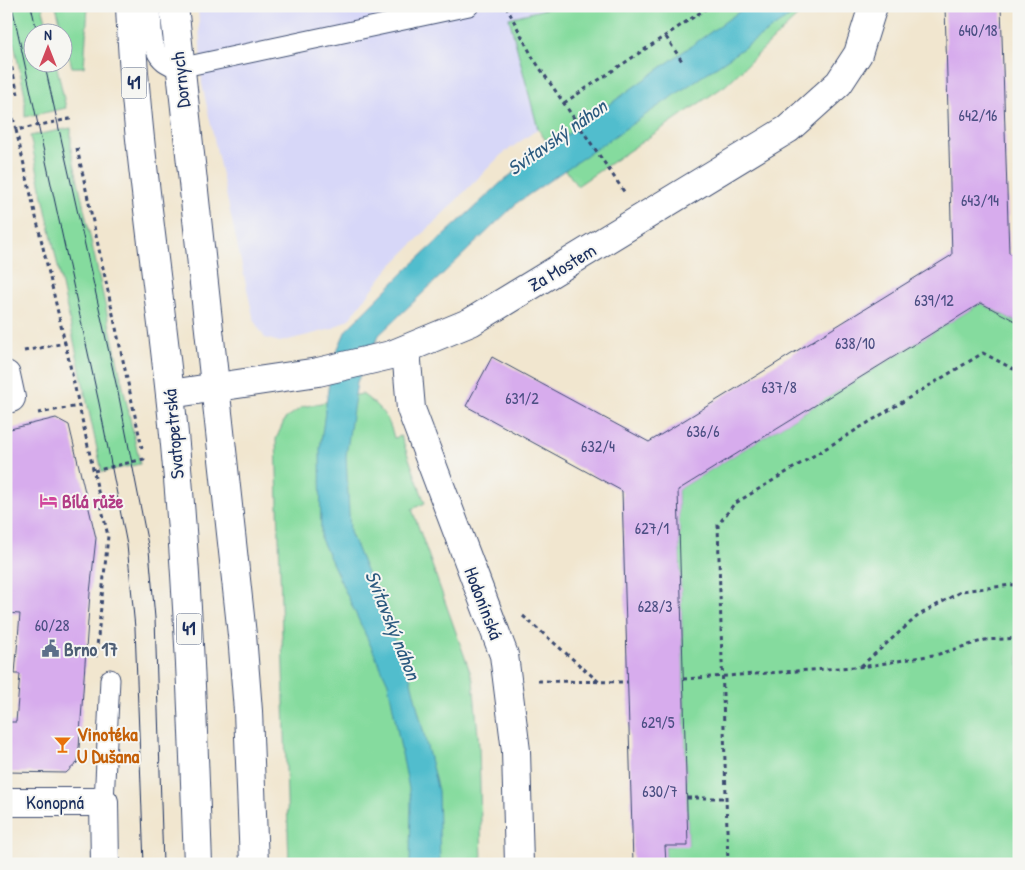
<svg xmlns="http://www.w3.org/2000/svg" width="1025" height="870" font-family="'Patrick Hand',sans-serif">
	<rect width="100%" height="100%" fill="#f6f6f2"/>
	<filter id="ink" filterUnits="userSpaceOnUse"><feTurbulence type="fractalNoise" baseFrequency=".02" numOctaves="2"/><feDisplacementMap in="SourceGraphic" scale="10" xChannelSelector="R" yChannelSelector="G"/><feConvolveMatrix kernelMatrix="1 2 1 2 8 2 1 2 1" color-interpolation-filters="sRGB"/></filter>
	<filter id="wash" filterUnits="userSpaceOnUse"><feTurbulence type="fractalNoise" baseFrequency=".0096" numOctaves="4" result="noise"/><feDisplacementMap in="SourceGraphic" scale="20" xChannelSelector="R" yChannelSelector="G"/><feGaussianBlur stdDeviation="1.12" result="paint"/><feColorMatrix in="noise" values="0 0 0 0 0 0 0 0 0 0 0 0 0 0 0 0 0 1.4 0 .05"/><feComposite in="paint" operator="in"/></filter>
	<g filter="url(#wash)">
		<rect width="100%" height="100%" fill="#f1e6cf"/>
		<polygon fill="#d7d7f8" points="198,6 557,6 509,18 538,129 501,155 388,269 350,318 332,329 280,342 265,338 254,321 202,84"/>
		<g fill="#85db9e" stroke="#50857e">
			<polygon points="6,6 42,6 49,32 32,32 32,62 56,63 66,108 25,117 25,95"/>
			<polygon points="56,6 88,6 84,67 72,67"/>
			<polygon points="557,6 808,6 726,85 577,186 538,129 509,18"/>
			<polygon points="71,128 71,149 140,464 102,472 30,136"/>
			<polygon points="981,303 1019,323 1019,864 666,864 665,846 688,845 678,490"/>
			<path d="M362 394C380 407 389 416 394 438L401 436 425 503 412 509 473 680 479 746 482 864H289L276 439 285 419 302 407Z"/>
		</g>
		<polygon fill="#51bdcd" stroke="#367696" points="747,6 805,6 518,202 379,335 357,382 346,456 350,532 410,677 438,791 440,864 410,864 411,799 388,683 321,539 320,449 329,382 336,353 346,330 406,270 505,179"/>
		<g id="blocks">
			<g fill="#d7aced">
				<polygon points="945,6 1001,6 1009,253 1019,258 1019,323 981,303 678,490 688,846 665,846 666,864 633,864 622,491 466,406 492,357 649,442 952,255"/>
				<polygon points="56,418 69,425 96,538 90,593 78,762 66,773 6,772 6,722 16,722 20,674 15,674 20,614 6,613 6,430"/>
			</g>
		</g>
	</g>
	<g filter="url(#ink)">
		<use href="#blocks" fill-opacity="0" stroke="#3b4a6f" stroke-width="1"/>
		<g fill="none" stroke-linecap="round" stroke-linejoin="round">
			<defs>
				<g id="service">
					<path d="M151 6C153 32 147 61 179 68L469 6"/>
					<polyline points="104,802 110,679"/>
				</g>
				<g id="minor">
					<polyline points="406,350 411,409 504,655 516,751 519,864"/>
					<polyline points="6,375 11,398"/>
					<polyline points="170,394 318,372 391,355 471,322 788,129 839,83 858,54 873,6"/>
					<polyline points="6,802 104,802 105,864"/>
				</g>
				<g id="primary">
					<path d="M130 6C136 153 162 298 175 445 188 584 193 724 198 864"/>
					<polyline points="174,6 242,635 248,711 254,864"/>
				</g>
			</defs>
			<use href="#service" stroke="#3b4a6f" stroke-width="21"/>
			<use href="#minor" stroke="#3b4a6f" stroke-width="30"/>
			<use href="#primary" stroke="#3b4a6f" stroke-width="30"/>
			<g stroke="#3b4a6f" stroke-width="3" stroke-dasharray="4 4" stroke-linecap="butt">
				<polyline points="506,6 533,58 625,193"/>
				<polyline points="666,37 682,61"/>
				<polyline points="6,44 18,94"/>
				<polyline points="6,87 16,130 74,118"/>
				<polyline points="564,103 710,6"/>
				<polyline points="16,130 65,343"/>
				<polyline points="77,148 142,448"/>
				<polyline points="24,351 65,343 108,536 96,657"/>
				<polyline points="38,413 79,406"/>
				<polyline points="94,471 144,459 144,456"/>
				<polyline points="523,616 599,682"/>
				<polyline points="861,666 919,615 962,591 1019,584"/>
				<polyline points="683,679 868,666 939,654 985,640 1019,638"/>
				<polyline points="538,681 628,682"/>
				<polyline points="687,798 726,798"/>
				<polyline points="728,864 718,525 734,504 983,353 1019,372"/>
			</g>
			<use href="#service" stroke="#fff" stroke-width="19"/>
			<use href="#minor" stroke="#fff" stroke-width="28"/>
			<use href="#primary" stroke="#fff" stroke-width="28"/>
			<g stroke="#1b2f5e" stroke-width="1">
				<polyline points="12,6 99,403 127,545 135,628 144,864"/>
				<polyline points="31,6 37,32"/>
				<polyline points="44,62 119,397 149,550 155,618 163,864"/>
			</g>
		</g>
	</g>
	<defs>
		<symbol id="hotel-bare" viewBox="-9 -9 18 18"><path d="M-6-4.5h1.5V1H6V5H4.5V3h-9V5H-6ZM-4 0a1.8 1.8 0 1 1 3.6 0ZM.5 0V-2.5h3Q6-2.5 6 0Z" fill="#d1479c" stroke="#f6f6f2" stroke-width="2.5" paint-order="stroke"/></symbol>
		<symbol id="civic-bare" viewBox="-9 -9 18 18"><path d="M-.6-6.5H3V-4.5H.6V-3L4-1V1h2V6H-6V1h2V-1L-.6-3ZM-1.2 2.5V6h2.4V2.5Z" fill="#5c6f8a" stroke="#f6f6f2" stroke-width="2.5" paint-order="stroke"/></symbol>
		<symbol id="bar-bare" viewBox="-9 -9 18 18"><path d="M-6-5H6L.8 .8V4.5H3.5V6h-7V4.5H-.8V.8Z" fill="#e8710a" stroke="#f6f6f2" stroke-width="2.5" paint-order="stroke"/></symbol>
	</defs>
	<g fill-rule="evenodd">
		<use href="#hotel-bare" x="36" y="488" width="25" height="25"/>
		<use href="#civic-bare" x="38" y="636" width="25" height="25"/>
		<use href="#bar-bare" x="50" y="732" width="25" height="25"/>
	</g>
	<g text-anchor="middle" stroke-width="4" stroke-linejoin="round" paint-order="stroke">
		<g font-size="16" fill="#4a4e82">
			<text x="978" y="36">640/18</text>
			<text x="978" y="121">642/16</text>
			<text x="980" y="206">643/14</text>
			<text x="934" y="306">639/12</text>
			<text x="855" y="349">638/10</text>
			<text x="779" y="393">637/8</text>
			<text x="522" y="404">631/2</text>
			<text x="703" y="437">636/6</text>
			<text x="598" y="452">632/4</text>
			<text x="652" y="534">627/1</text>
			<text x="655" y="612">628/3</text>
			<text x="52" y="631">60/28</text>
			<text x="658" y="728">629/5</text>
			<text x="660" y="797">630/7</text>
		</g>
		<g fill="#f6f6f2" stroke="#5d6b8a" stroke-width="1">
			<rect x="121.5" y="67.5" width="25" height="31" rx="4"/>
			<rect x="176.5" y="613.5" width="25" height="31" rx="4"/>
		</g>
		<g font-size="18" font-weight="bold" fill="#1b2f5e">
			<text x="134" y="89">41</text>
			<text x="189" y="635">41</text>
		</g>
		<g font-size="19" fill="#1b2f5e" stroke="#f6f6f2">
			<text transform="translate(180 80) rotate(-96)" y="7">Dornych</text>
			<text transform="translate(562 267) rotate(-31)" y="7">Za Mostem</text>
			<text transform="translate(173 434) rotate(-95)" y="7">Svatopetrská</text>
			<text transform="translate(484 603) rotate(69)" y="7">Hodonínská</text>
			<text x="55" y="809">Konopná</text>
		</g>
		<g font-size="19" font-weight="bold" fill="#b23c85" stroke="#f6f6f2" text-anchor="start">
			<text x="62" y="508">Bílá růže</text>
		</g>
		<g font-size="19" font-weight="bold" fill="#4e5e75" stroke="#f6f6f2" text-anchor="start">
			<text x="64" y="656">Brno 17</text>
		</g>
		<g font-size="19" font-weight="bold" fill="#c56008" stroke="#f6f6f2" text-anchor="start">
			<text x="77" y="741">Vinotéka<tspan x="77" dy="22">U Dušana</tspan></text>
		</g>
		<g font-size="20" font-style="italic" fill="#2b5a7f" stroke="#f6f6f2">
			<text transform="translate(557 137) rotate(-35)" y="7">Svitavský náhon</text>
			<text transform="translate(393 625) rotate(68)" y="7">Svitavský náhon</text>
		</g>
	</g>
	<rect width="1025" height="870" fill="none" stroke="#f6f6f2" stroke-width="25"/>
	<g transform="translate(48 48)"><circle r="24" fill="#f6f6f2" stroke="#9ea6b7"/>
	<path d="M0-4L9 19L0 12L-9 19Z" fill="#d1495b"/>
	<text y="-8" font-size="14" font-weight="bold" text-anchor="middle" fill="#1b2f5e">N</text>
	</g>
</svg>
